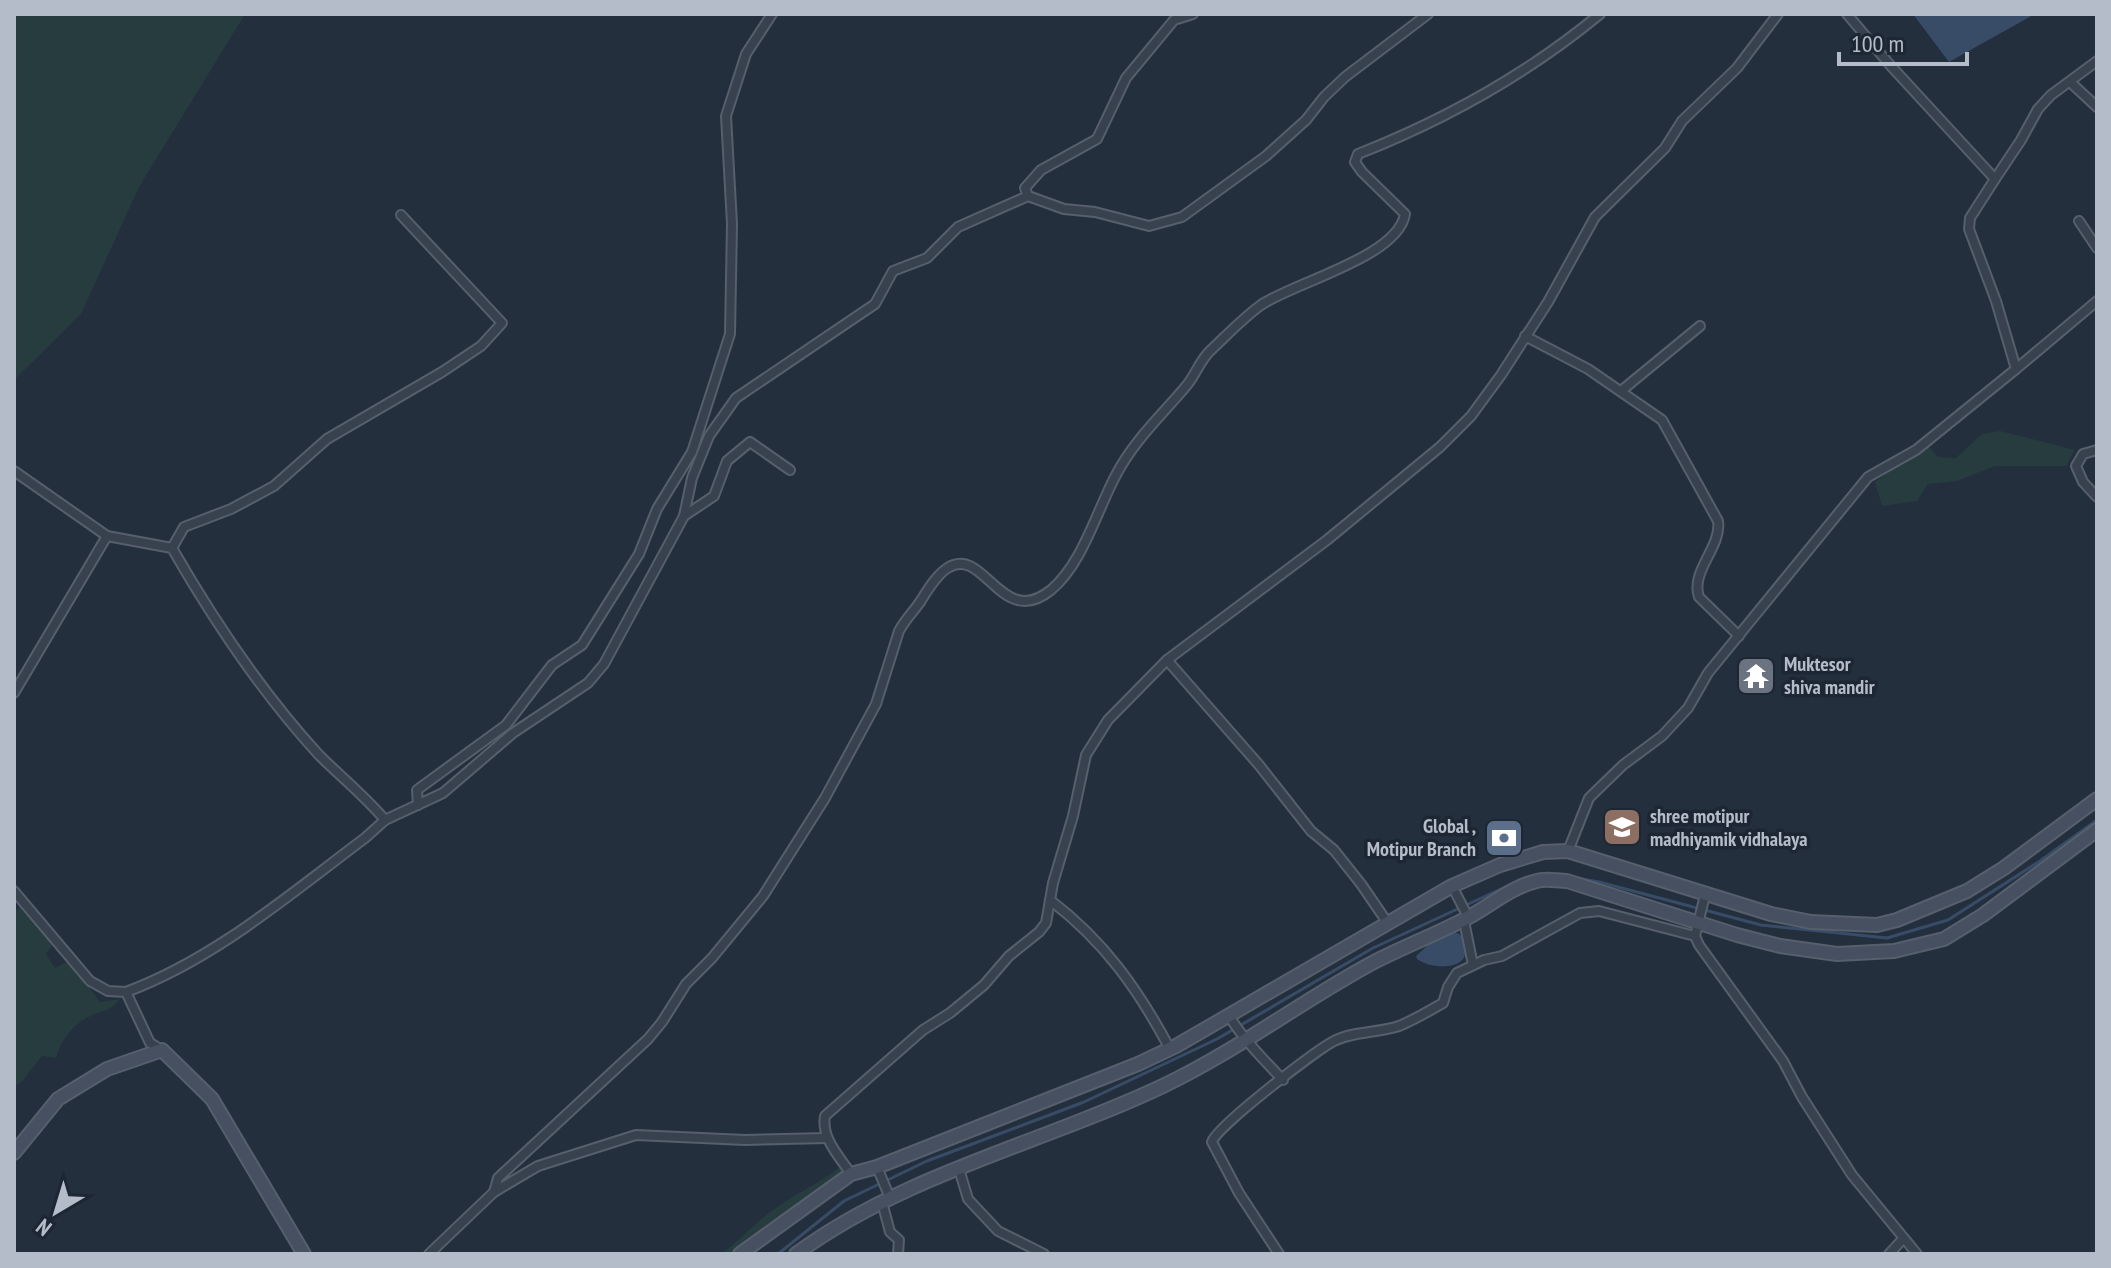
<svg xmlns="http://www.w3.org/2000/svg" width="2111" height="1268" font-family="'PT Sans Narrow',sans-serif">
	<rect width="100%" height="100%" fill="#242f3e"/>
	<g fill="#263c3f">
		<polygon points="14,14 245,14 139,187 81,314 14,380"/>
		<polygon points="2000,431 2075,450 2066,466 1995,466 1957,481 1928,484 1917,501 1882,506 1875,482 1927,444 1938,457 1956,458 1982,434"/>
		<path d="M21 906 54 943 46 954 55 968 69 961 100 1002 120 999C110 1011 107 1009 93 1015 75 1022 61 1039 56 1058L42 1056 22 1081 14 1087V912Z"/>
		<path d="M840 1167 844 1177 769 1223 735 1254H722C740 1239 757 1221 776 1208 797 1193 819 1183 840 1167Z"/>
	</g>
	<g fill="#394c67">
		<polygon points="1913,14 2035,14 1949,62"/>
		<path d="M1455 932C1462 935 1463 938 1465 946 1471 971 1431 970 1417 959L1416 956 1436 938Z"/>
	</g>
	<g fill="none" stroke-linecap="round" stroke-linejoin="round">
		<g stroke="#394c67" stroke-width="3">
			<polyline points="1576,878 1599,882 1761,925 1887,938 1948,920 2040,861 2097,820"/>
			<polyline points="778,1254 844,1201 927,1161 1084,1102 1217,1039 1373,948 1514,883"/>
		</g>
		<defs>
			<g id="street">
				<polyline points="2070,82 2097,107"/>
				<polyline points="1995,179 2021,140 2038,109 2051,95 2097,61"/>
				<polyline points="1028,196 1064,209 1095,212 1149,226 1182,217 1266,156 1306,120 1324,97 1345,77 1428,14"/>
				<polyline points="2079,221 2097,248"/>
				<path d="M1525 336 1588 369 1662 420 1718 521C1722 547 1690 571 1699 597L1739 636"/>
				<polyline points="2016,369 2097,301"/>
				<polyline points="1621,391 1700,326"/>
				<polyline points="2097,450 2083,454 2076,466 2083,482 2097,497"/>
				<path d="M14 471 107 536 172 548C214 621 262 693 319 755 341 777 365 796 385 820L365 838C290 894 215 959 126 992L150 1043 162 1050"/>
				<polyline points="684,516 714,496 727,461 750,442 790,470"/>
				<polyline points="172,548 184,527 231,509 274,486 327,439 442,372 481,346 502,323 401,215"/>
				<polyline points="1167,660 1259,765 1311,831 1334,850 1361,884 1387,922"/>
				<polyline points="14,693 107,536"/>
				<polyline points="418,805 417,790 506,725 552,665 582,645 639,554 657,509 692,452 730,334 732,224 726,116 746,54 772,14"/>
				<polyline points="385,820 443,793 513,733 588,683 604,664 684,516 692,478 709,436 736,398 875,304 893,271 927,258 958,227 1028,196 1025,188 1041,170 1097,139 1126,78 1174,20 1193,14"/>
				<polyline points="1568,851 1589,798 1623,765 1662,736 1688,708 1708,673 1868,477 1916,450 2016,369 1996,301 1969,229 1970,218 1995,179 1890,65 1847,14"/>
				<polyline points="1452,886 1466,913 1465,926 1473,965"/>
				<polyline points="14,891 90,981 108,991 126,992"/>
				<polyline points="1705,895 1695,936 1699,945 1783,1061 1802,1097 1852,1175 1917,1254"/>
				<path d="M1050 900C1104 941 1138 989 1170 1049"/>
				<path d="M1229 1016C1244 1040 1263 1059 1283 1080"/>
				<path d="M827 1138 745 1140 636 1135 538 1166 494 1192 498 1178 648 1039 662 1022 686 984 712 958 763 896 825 798 876 704 899 631C905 620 913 612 920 602 927 591 935 577 946 569 984 542 1000 631 1051 590 1083 563 1097 510 1116 475 1134 440 1163 414 1187 385 1196 374 1200 360 1211 350 1227 335 1243 318 1261 305 1295 282 1398 257 1405 214L1362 172 1355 162 1358 154C1447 119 1526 75 1600 14"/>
				<polyline points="877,1167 890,1198"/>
				<polyline points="959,1169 968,1199 998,1231 1044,1254"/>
				<path d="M851 1174C839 1156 821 1138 825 1116L923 1030 950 1013 984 985 1009 956 1039 932 1046 923 1053 883 1073 816 1086 755 1108 720 1167 660 1327 540 1440 447 1471 416 1501 375 1548 302 1595 217 1665 148 1682 121 1737 68 1778 14"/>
				<polyline points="882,1202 890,1232 899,1240 898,1254"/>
				<polyline points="429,1254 494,1192"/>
				<path d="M1279 1254 1239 1193 1212 1142C1216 1127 1315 1051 1334 1041 1353 1031 1379 1033 1399 1026 1414 1020 1429 1011 1443 1003L1448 987 1457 973 1484 960 1502 956 1580 913 1599 911 1695 936"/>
				<polyline points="1889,1254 1902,1240"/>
			</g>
			<g id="secondary">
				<polyline points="14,1153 58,1099 107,1069 162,1050 212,1099 304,1254"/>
				<polyline points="740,1254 851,1174 877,1167 1138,1064 1176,1046 1452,886 1500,865 1543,852 1568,851 1771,914 1811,922 1877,925 1897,920 1967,891 2004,868 2097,799"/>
				<path d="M796 1254C906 1173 1044 1143 1165 1085 1238 1050 1303 1000 1374 962 1405 946 1437 934 1467 918 1490 906 1511 887 1537 881 1546 878 1557 881 1567 881L1737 935 1780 946 1837 954 1894 951 1944 939 1983 915 2097 830"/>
			</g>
		</defs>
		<use href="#street" stroke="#565f6c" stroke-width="12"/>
		<use href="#secondary" stroke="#565f6c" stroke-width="16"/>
		<use href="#street" stroke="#38414e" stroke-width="8"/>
		<use href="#secondary" stroke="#465061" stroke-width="12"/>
	</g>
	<defs>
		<symbol id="temple-square" viewBox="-11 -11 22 22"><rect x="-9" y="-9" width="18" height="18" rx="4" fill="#6b7280" stroke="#1d2633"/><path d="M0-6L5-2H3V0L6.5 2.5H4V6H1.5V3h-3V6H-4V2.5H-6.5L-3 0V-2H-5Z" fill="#fff"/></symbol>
		<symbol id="school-square" viewBox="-11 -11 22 22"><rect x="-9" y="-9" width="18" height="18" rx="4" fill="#8d6e63" stroke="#1d2633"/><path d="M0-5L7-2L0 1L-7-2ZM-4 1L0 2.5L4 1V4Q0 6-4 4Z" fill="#fff"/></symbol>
		<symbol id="bank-square" viewBox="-11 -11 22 22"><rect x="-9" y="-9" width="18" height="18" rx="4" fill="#5c6f8a" stroke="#1d2633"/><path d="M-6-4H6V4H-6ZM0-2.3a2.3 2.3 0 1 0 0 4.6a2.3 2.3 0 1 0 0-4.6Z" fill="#fff"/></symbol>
	</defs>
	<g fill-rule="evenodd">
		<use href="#temple-square" x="1734" y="654" width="44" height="44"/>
		<use href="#school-square" x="1600" y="805" width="44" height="44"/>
		<use href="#bank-square" x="1482" y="816" width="44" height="44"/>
	</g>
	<g text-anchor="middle" stroke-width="7" stroke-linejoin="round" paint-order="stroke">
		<g font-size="20" font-weight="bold" fill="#b4bcc9" stroke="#1d2633" text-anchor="start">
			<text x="1784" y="671">Muktesor<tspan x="1784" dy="23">shiva mandir</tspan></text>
			<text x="1650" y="823">shree motipur<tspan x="1650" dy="23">madhiyamik vidhalaya</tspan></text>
			<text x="1476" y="833" text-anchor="end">Global ,<tspan x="1476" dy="23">Motipur Branch</tspan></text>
		</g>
	</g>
	<rect width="2111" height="1268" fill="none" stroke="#b4bcc9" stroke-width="32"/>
	<g transform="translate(56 1212) rotate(218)" stroke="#1d2633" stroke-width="6" paint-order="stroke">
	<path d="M0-6L14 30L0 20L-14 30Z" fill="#b4bcc9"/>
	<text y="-12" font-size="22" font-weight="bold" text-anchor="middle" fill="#b4bcc9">N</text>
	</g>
	<path d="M1839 52v12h128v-12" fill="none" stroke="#b4bcc9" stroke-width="4"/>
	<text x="1851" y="52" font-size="24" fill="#b4bcc9" stroke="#1d2633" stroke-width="6" paint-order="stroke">100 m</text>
</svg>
